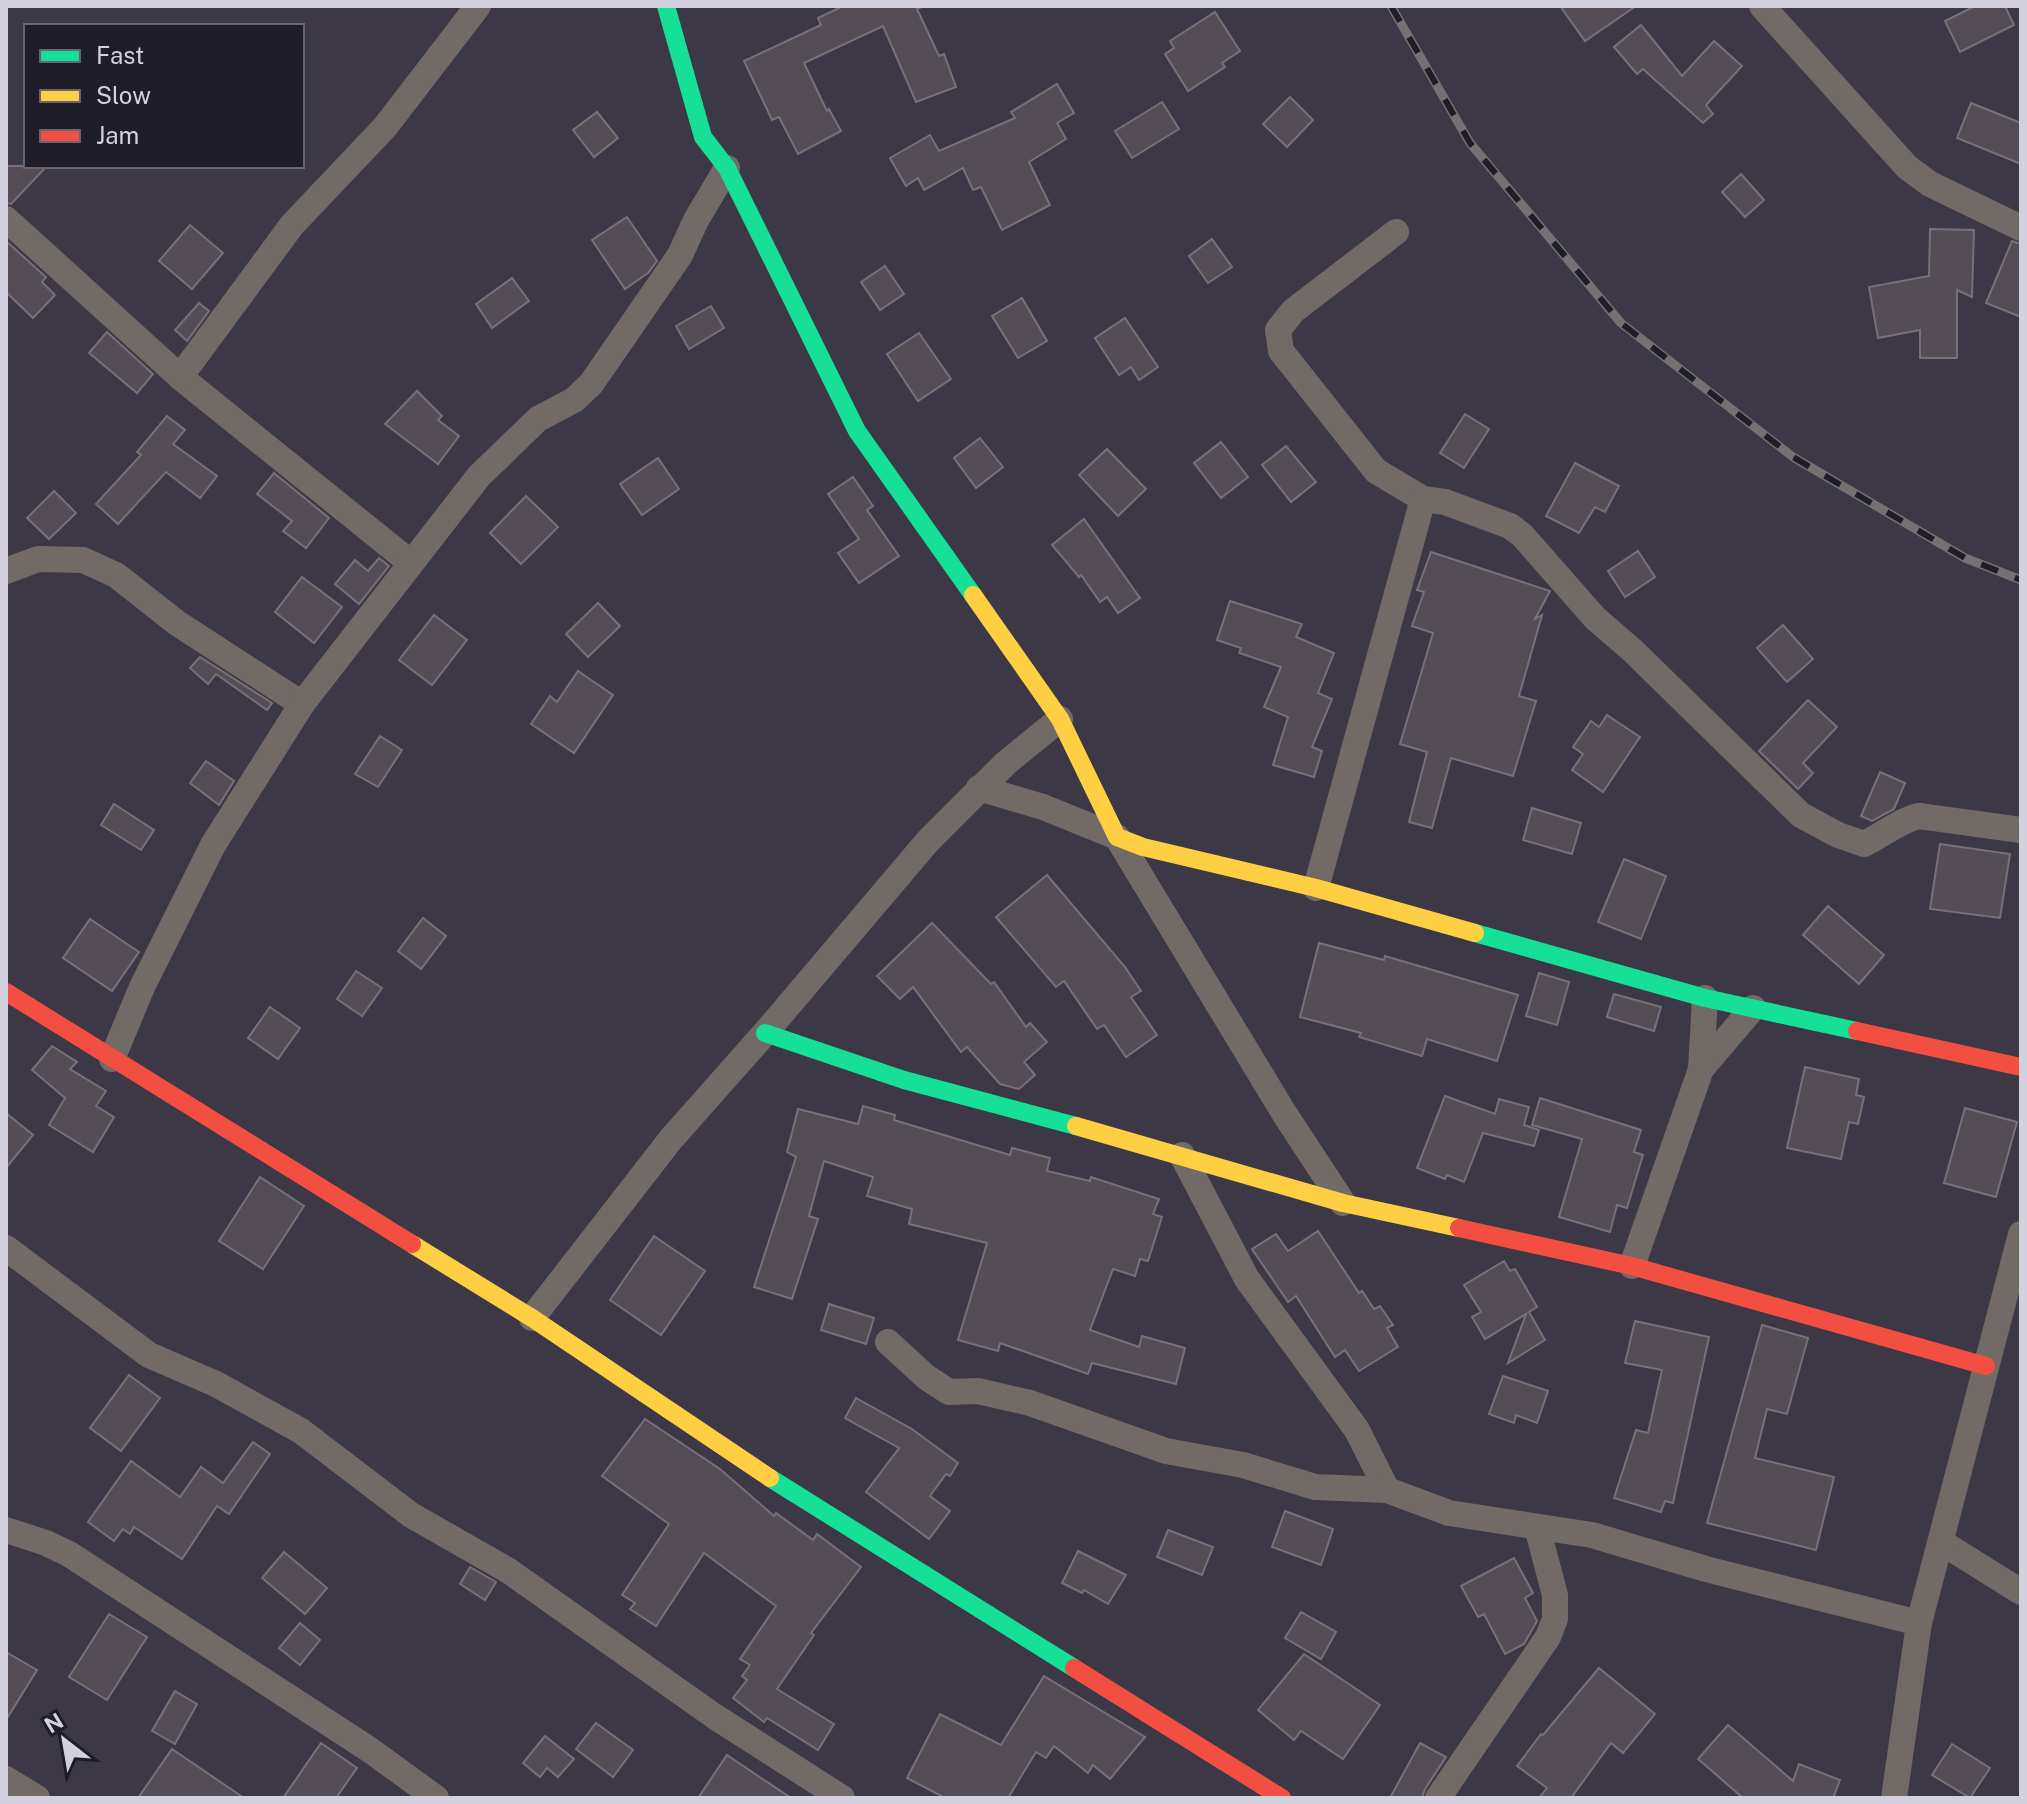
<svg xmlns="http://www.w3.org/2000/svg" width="2027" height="1804" font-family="'Public Sans',sans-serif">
	<rect width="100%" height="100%" fill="#3c3845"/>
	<g fill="#544d56" stroke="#777079" stroke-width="2">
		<polygon points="843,6 924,6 917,9 939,56 944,54 956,87 916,102 883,26 804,63 827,111 829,109 841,131 798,154 779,117 772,120 744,61 821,25 818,18"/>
		<polygon points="1560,6 1636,6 1585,41"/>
		<polygon points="1975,6 2005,6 2014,25 1960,52 1945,21"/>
		<polygon points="1215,12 1240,51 1222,63 1225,67 1188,91 1165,54 1174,48 1170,41"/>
		<polygon points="1641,25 1682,76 1714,41 1742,66 1706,105 1713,114 1703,123 1643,69 1637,74 1614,47"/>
		<polygon points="1057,84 1074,113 1057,123 1066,139 1029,162 1050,205 1002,230 981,187 973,190 963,168 924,190 918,178 906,186 890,158 930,135 939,151 1015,118 1011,112"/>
		<polygon points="1290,97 1313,120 1287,147 1263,124"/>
		<polygon points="1162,102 1179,129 1132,158 1115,131"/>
		<polygon points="1971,103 2021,123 2021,164 1957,138"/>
		<polygon points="597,112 618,138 594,157 573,130"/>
		<polygon points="6,166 47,166 11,204 6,203"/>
		<polygon points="1741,174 1764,200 1745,217 1722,192"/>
		<polygon points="627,217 657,261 648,273 625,289 592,240"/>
		<polygon points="190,225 223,253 192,289 159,261"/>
		<polygon points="1930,229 1974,230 1972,297 1957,290 1957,358 1920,358 1920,330 1878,338 1869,287 1929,276"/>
		<polygon points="1212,239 1232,267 1208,283 1189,256"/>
		<polygon points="6,241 46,277 42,282 55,295 33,318 6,292"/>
		<polygon points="2012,241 2021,244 2021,317 1986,303"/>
		<polygon points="885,266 904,294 880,310 861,282"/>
		<polygon points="512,278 529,301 492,328 476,304"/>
		<polygon points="1022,298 1047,341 1018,358 992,316"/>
		<polygon points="199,303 209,311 187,341 175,330"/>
		<polygon points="711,306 724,328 689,349 676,326"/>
		<polygon points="1125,318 1158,367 1139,380 1131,367 1119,375 1095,338"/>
		<polygon points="107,332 153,374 137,393 89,353"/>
		<polygon points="919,333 951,379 918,401 887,354"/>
		<polygon points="417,391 442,416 438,420 459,436 438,464 385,424"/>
		<polygon points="1465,414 1489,429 1464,468 1440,453"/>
		<polygon points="167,416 185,430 173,444 217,476 200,498 166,472 118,524 96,504 141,455 137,452"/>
		<polygon points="980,438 1003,467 976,488 954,458"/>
		<polygon points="1221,442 1248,477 1221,498 1194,463"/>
		<polygon points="1286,446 1316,482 1291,502 1262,465"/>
		<polygon points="1107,449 1146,489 1118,516 1079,475"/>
		<polygon points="658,458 679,489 642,515 620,484"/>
		<polygon points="1575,463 1619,486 1605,512 1595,507 1579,533 1546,516"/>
		<polygon points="274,473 329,518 306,548 283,531 292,521 257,494"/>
		<polygon points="853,477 873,506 867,510 899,556 859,583 838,553 859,539 828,494"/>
		<polygon points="54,491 76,513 49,539 27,518"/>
		<polygon points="526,496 558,527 521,564 490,533"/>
		<polygon points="1084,519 1140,598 1118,613 1107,597 1100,602 1081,575 1079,577 1052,545"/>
		<polygon points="1638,551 1655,577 1625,597 1608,571"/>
		<polygon points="1431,552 1550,591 1535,619 1542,615 1519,696 1536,701 1513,776 1451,758 1432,828 1409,822 1427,752 1400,744 1433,633 1412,626 1424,592 1417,590"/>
		<polygon points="379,558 389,566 359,604 335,584 355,560 368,571"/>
		<polygon points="302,577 342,607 314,643 275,612"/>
		<polygon points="1230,601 1302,624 1296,637 1334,653 1318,693 1332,699 1312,747 1322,751 1314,777 1273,765 1288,717 1264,707 1281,667 1239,653 1241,648 1217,640"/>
		<polygon points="598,603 620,626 588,657 566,634"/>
		<polygon points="434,615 467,640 432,685 399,660"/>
		<polygon points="1783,625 1813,659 1787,682 1757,648"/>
		<polygon points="200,657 272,703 267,710 216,674 208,684 190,668"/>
		<polygon points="578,671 613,695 574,753 531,724 550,696 557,702"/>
		<polygon points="1808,700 1837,727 1803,763 1813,773 1798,789 1759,751"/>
		<polygon points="1607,715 1640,737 1603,792 1572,770 1583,754 1573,747 1591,721 1599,727"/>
		<polygon points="380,736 402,750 378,787 355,774"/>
		<polygon points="206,761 234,781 219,805 190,783"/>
		<polygon points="1880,772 1905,783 1894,809 1872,821 1861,816"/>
		<polygon points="114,804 154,830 141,850 101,825"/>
		<polygon points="1532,808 1581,823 1572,854 1523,840"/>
		<polygon points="1940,844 2010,854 2000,918 1930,909"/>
		<polygon points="1624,859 1666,876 1641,939 1598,922"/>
		<polygon points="1047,875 1125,967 1141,991 1131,997 1157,1035 1126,1057 1104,1025 1097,1029 1064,981 1056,987 996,917"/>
		<polygon points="1828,906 1884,955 1859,984 1803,935"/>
		<polygon points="423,918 446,936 421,969 398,951"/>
		<polygon points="90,919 139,952 112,991 63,958"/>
		<polygon points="932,923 991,984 994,982 1026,1027 1030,1023 1047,1042 1024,1062 1035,1075 1019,1089 1000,1084 967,1047 961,1052 913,987 900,999 877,976"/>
		<polygon points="1319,943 1384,960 1385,956 1518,995 1497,1061 1427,1039 1422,1056 1359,1037 1361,1033 1300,1017"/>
		<polygon points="356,971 382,988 362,1016 337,999"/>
		<polygon points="1539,973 1569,982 1557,1025 1526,1016"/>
		<polygon points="1614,994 1661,1007 1654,1031 1607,1017"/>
		<polygon points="270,1007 300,1028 278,1059 248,1038"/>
		<polygon points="52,1046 77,1062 70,1069 106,1091 96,1106 114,1117 93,1152 49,1125 65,1098 32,1070"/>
		<polygon points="1805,1067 1859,1079 1856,1095 1864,1097 1858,1124 1849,1122 1841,1159 1787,1148"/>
		<polygon points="1445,1096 1495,1114 1499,1099 1529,1107 1524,1125 1539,1130 1534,1146 1483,1133 1464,1182 1447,1175 1445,1179 1417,1168"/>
		<polygon points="1540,1098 1641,1130 1634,1152 1643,1155 1627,1208 1617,1205 1610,1232 1559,1217 1582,1139 1532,1125"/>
		<polygon points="863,1106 895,1115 894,1120 1010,1155 1012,1148 1050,1158 1047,1171 1090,1181 1091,1177 1159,1199 1153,1214 1162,1217 1148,1261 1140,1259 1135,1276 1113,1269 1090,1330 1139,1347 1142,1336 1185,1348 1176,1384 1092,1363 1088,1374 1000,1343 998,1351 958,1340 987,1243 909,1224 912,1209 867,1196 873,1177 824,1161 809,1216 818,1219 792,1299 754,1287 796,1157 787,1152 798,1109 858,1124"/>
		<polygon points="1965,1108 2017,1122 1996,1197 1944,1183"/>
		<polygon points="6,1113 33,1135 6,1168"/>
		<polygon points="260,1177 304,1206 263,1269 219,1241"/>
		<polygon points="1318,1231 1359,1293 1362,1291 1374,1309 1380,1306 1393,1325 1387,1328 1398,1347 1359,1371 1345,1350 1335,1357 1296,1296 1288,1302 1252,1249 1276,1234 1288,1251"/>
		<polygon points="654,1236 705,1271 661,1335 610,1300"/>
		<polygon points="1504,1261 1510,1271 1515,1269 1537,1307 1529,1312 1545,1340 1508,1363 1526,1314 1485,1339 1472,1317 1481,1312 1464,1285"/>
		<polygon points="829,1304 874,1318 866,1344 821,1330"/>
		<polygon points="1635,1321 1709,1337 1673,1503 1665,1501 1661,1512 1614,1498 1636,1430 1648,1433 1662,1370 1625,1363"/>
		<polygon points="1762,1325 1808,1338 1787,1414 1767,1409 1755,1458 1834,1477 1816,1550 1707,1523"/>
		<polygon points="129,1375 160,1398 121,1451 90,1428"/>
		<polygon points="1503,1376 1548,1391 1537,1423 1516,1415 1514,1423 1489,1414"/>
		<polygon points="856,1398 912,1429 958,1463 950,1476 946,1474 930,1496 950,1511 929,1539 866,1492 899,1448 845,1418"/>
		<polygon points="645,1419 720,1469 774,1516 776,1513 813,1540 817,1534 861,1567 811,1633 814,1635 777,1689 834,1724 818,1750 767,1718 764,1722 733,1698 747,1680 742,1676 750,1665 740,1659 776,1606 704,1553 656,1626 630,1609 635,1603 622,1595 669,1524 602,1476"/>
		<polygon points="253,1442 270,1454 229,1514 217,1506 182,1559 134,1527 130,1534 123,1529 114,1541 88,1522 131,1461 180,1497 201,1467 223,1483"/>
		<polygon points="1285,1511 1333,1529 1321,1565 1272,1547"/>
		<polygon points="1168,1530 1213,1547 1202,1575 1157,1557"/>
		<polygon points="1078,1551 1126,1575 1108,1604 1084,1590 1082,1593 1062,1583"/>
		<polygon points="284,1552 327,1588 305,1614 262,1578"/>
		<polygon points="1514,1558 1533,1593 1525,1598 1537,1621 1524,1644 1505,1654 1484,1614 1478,1617 1461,1586"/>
		<polygon points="470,1567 496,1582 485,1600 460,1584"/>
		<polygon points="1301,1612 1336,1632 1321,1659 1285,1638"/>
		<polygon points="109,1614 147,1637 107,1700 69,1677"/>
		<polygon points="300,1623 320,1640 300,1665 279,1648"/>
		<polygon points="6,1652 37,1670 6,1720"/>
		<polygon points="1304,1654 1380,1705 1343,1759 1301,1731 1294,1740 1258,1710"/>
		<polygon points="1599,1668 1655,1714 1623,1753 1611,1743 1571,1798 1539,1798 1547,1788 1517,1766 1541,1734 1543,1735"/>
		<polygon points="1044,1676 1145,1737 1110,1779 1093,1765 1088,1773 1054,1746 1046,1758 1036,1752 1008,1798 945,1798 907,1778 940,1714 1001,1745"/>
		<polygon points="175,1691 197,1704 175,1744 152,1731"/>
		<polygon points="596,1723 633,1750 613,1777 576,1749"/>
		<polygon points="1728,1725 1793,1781 1799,1764 1840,1780 1833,1798 1743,1798 1698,1759"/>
		<polygon points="545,1736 574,1759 558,1777 547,1768 540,1777 523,1763"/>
		<polygon points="321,1743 357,1768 336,1798 283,1798"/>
		<polygon points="1420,1743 1446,1757 1425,1789 1422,1798 1390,1798"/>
		<polygon points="1952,1744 1990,1768 1970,1798 1932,1775"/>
		<polygon points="172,1749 244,1798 138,1798"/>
		<polygon points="727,1755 791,1798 698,1798"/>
	</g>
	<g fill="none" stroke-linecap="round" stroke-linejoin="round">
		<g stroke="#716a66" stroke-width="26">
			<polyline points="1762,6 1907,167 1930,184 2021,228"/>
			<polyline points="6,219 180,377 411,563"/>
			<path d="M1396 232 1293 311 1278 330 1281 351 1376 471 1423 499 1445 502 1510 526 1522 535 1595 618 1633 651 1801 815 1838 835 1864 844C1882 835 1901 820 1919 816L2021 830"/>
			<polyline points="180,377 292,225 385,127 478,6"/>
			<polyline points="6,571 38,559 83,560 116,575 177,623 302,704"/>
			<polyline points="979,788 1043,807 1117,837 1284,1113 1343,1203"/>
			<polyline points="1316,888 1423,499"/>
			<polyline points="112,1059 142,987 213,845 302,704 479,476 538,419 574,400 591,384 680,255 696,220 727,168"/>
			<polyline points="1701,1069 1753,1008"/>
			<polyline points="1182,1155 1247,1279 1357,1430 1387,1490 1449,1513 1592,1535 1706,1569 1919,1623"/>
			<polyline points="6,1248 149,1355 216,1384 301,1431 411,1515 509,1571 714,1716 842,1798"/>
			<polyline points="1632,1266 1701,1069 1705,998"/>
			<polyline points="532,1318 671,1139 765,1033 928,841 1006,763 1060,719"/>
			<polyline points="888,1342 926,1377 949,1392 978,1391 1030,1403 1166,1451 1243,1465 1315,1487 1387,1490"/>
			<polyline points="6,1530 46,1543 69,1554 370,1750 436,1798"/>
			<polyline points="1941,1542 2021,1592"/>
			<polyline points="6,1779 37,1798"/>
			<polyline points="1438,1798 1548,1637 1555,1619 1555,1595 1537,1527"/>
			<polyline points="1894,1798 1919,1623 2021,1234"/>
		</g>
		<g stroke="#16e098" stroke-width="18">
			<polyline points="666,6 703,137 727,168 857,431 973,595"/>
			<polyline points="1475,933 1705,998 1857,1031"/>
			<polyline points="765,1033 904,1080 1076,1126"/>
			<polyline points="770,1478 1074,1668"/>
		</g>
		<g stroke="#ffcf43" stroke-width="18">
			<polyline points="973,595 1060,719 1117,837 1143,847 1316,888 1475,933"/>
			<polyline points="1076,1126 1343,1203 1459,1228"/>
			<polyline points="412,1244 532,1318 770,1478"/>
		</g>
		<g stroke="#f24e42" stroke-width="18">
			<polyline points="6,992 412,1244"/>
			<polyline points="1857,1031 2021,1067"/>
			<polyline points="1459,1228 1632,1266 1986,1366"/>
			<polyline points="1074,1668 1282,1798"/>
		</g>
		<defs>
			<polyline id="rail" points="1391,6 1470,143 1621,323 1793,457 1965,558 2021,580"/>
		</defs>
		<use href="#rail" stroke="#757072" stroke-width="9"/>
		<use href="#rail" stroke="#1f1d27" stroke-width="6" stroke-dasharray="18" stroke-linecap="butt"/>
	</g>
	<rect width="2027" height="1804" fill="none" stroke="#d4d1df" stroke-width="16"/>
	<rect x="24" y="24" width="280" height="144" fill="#1f1d27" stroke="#676571" stroke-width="2"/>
	<rect x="40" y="50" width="40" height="12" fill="#16e098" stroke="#676571" stroke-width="2"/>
	<text x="96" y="64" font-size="24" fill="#d4d1df">Fast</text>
	<rect x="40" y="90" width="40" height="12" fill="#ffcf43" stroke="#676571" stroke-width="2"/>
	<text x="96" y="104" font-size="24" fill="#d4d1df">Slow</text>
	<rect x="40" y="130" width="40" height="12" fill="#f24e42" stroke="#676571" stroke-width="2"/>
	<text x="96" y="144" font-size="24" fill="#d4d1df">Jam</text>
	<g transform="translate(64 1740) rotate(329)" stroke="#1f1d27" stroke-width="6" paint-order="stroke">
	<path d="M0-6L14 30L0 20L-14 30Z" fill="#d4d1df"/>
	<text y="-12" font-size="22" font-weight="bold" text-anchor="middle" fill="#d4d1df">N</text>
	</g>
</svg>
